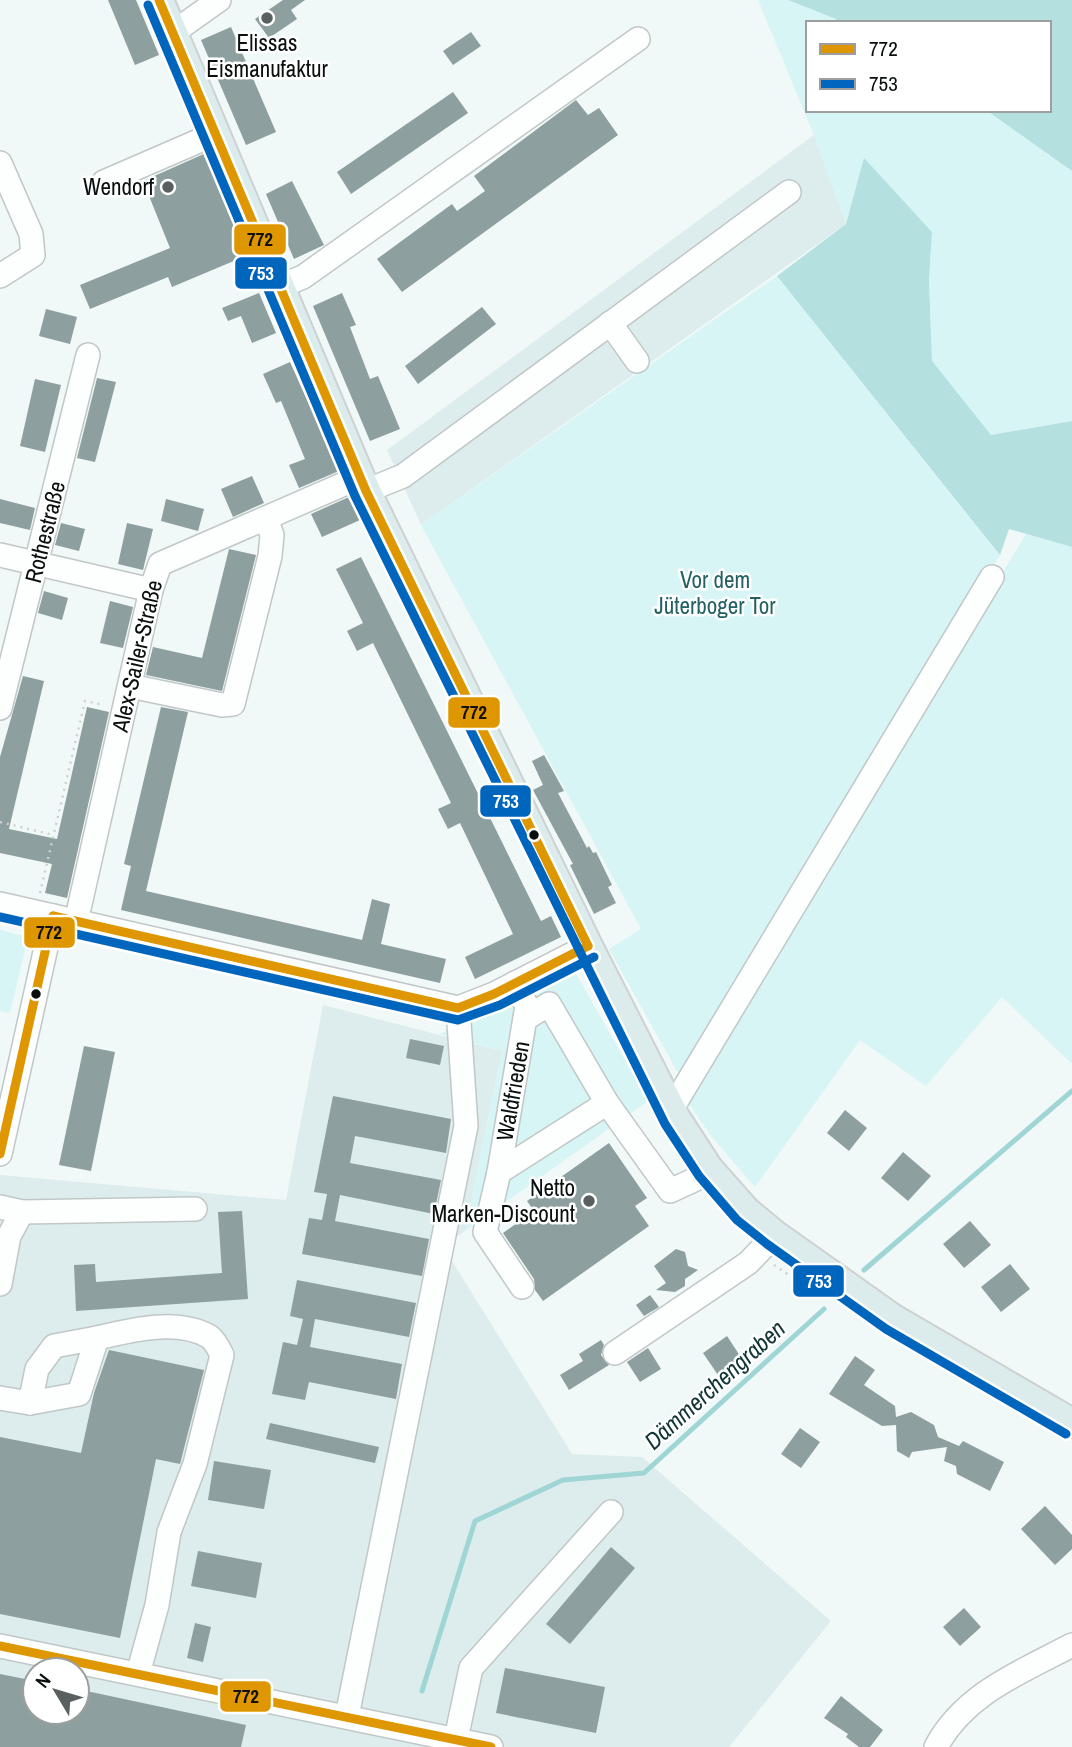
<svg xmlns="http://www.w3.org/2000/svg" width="1072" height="1747" font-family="'Archivo Narrow',sans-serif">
	<rect width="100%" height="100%" fill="#f1f8f8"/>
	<g fill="#ddeded" fill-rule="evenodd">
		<polygon points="814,135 846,224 421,525 387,450"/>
		<path d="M323 1005 502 1051 465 1231 442 1245 572 1454 642 1457 831 1621 729 1747H0V1175L286 1200ZM35 1670H77V1712H35Z"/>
	</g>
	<g fill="#d7f5f5">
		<polygon points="758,0 788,0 836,19 836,23 808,23 808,110 986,110 1072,171 1072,421 991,435 932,362 929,281 932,232 864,159 846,224 814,135"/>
		<polygon points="777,276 1000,555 685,1074 677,1071 609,949 641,929 421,525"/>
		<polygon points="1026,534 1072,547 1072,1064 1002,997 926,1086 860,1040 755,1187 711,1136 685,1098"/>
		<polygon points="0,930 28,937 10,1013 0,1011"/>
		<polygon points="574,970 648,1101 465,1231 502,1051 440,1034"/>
	</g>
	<g fill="#b4e0e0">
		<polygon points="788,0 1072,0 1072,171 986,110 1049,110 1049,23 836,23 836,19"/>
		<polygon points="864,158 932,232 929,281 932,361 991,435 1072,421 1072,547 1009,529 1000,555 777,276 846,224"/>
	</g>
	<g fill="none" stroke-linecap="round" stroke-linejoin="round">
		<g stroke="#a0d5d6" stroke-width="5">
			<polyline points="864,1270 1072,1091"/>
			<polyline points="422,1691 475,1521 563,1480 644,1473 824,1309"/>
		</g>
	</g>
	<g fill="#8d9f9f">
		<polygon points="108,0 136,0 159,55 135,65"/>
		<polygon points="283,0 305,0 291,10 297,19 269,38 255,19"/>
		<polygon points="231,27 276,132 246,145 201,40"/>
		<polygon points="471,32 481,46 453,65 443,51"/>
		<polygon points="453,92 468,113 351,194 337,172"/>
		<polygon points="576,100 588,115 599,108 618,135 402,292 377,259 452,204 457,211 485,191 474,176"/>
		<polygon points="206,153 248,255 172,287 168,277 90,309 80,285 170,248 143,181"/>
		<polygon points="292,181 324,245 294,259 266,194"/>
		<polygon points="259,293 276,333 252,343 241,316 228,321 222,308"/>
		<polygon points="342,293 356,325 350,327 370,379 378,376 400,429 370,441 313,306"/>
		<polygon points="482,307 496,324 418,384 405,366"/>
		<polygon points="46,309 77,317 70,344 39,336"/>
		<polygon points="290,362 339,471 299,488 289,465 305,459 281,401 276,403 263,374"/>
		<polygon points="97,378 116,382 95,462 77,458"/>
		<polygon points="35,379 61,385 45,452 20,446"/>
		<polygon points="252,476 264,503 233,517 221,489"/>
		<polygon points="349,497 360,520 322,537 311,514"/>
		<polygon points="0,499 35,508 30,530 0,523"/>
		<polygon points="166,499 204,509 198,531 161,521"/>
		<polygon points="61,523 85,529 79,551 55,545"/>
		<polygon points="127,523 153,529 143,570 118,564"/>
		<polygon points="229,549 256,555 222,691 146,675 153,647 202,658"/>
		<polygon points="361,557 541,921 551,916 561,937 475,979 465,957 513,934 460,823 448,829 438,809 451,803 373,643 357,651 347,631 363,623 336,569"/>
		<polygon points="44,591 68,598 62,620 38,613"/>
		<polygon points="110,601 133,607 123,648 100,643"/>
		<polygon points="23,676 44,681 9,829 57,839 87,707 109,712 67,898 45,893 52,864 0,853 0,757"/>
		<polygon points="161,707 188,712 146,891 362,940 372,899 390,904 381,944 446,959 440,983 121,910 131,866 124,864"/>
		<polygon points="544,755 564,791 558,793 587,848 589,846 593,853 596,852 612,885 608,887 616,903 594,914 570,865 573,864 533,790 543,785 532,761"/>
		<polygon points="410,1039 444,1046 440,1065 406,1058"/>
		<polygon points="84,1046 115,1052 91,1171 59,1165"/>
		<polygon points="333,1096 451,1119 446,1153 355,1136 350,1163 441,1180 434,1214 340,1195 335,1221 429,1239 422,1276 302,1254 309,1218 322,1220 327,1194 314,1192"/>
		<polygon points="845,1110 867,1128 849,1151 827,1133"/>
		<polygon points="609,1143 647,1198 635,1206 649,1226 543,1301 535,1290 534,1279 503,1233 534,1211 527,1201"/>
		<polygon points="903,1152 931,1176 908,1201 881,1178"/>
		<polygon points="242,1211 248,1299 76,1311 74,1265 95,1264 96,1282 222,1273 218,1212"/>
		<polygon points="970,1221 991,1245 964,1268 943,1244"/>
		<polygon points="676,1249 685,1252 688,1266 698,1270 685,1279 685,1286 675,1292 656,1290 666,1283 654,1266"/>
		<polygon points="1010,1264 1030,1289 1001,1312 981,1287"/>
		<polygon points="297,1280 416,1303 409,1337 315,1319 310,1347 402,1364 396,1399 309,1382 305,1400 272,1394 283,1342 297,1345 303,1319 290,1316"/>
		<polygon points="650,1295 659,1307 644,1316 636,1305"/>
		<polygon points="727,1336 742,1359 718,1375 703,1353"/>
		<polygon points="601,1340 604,1345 601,1355 609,1365 569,1390 560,1375 583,1361 579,1354"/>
		<polygon points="648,1348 661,1369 640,1382 627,1362"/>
		<polygon points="109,1350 204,1370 180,1464 156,1459 120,1638 0,1614 0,1437 81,1453 94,1393"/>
		<polygon points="855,1356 875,1370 864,1385 895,1406 896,1417 911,1412 934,1425 938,1437 959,1446 963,1441 1004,1462 990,1491 957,1474 956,1466 944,1461 947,1447 912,1452 909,1458 897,1451 896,1425 882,1426 829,1394"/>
		<polygon points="270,1423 379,1447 375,1463 266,1439"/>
		<polygon points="800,1428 820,1442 801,1468 781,1454"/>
		<polygon points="214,1461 271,1470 264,1509 208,1500"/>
		<polygon points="1045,1506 1072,1535 1072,1549 1055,1565 1021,1529"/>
		<polygon points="611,1547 635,1568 570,1644 546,1624"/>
		<polygon points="198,1551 262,1563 256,1598 191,1586"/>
		<polygon points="964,1608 981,1627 960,1646 943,1627"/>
		<polygon points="195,1623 211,1627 203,1662 187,1658"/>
		<polygon points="505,1668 605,1687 596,1733 496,1713"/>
		<polygon points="0,1674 35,1681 35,1712 77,1712 77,1689 246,1725 241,1747 0,1747"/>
		<polygon points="841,1696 883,1730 870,1747 859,1747 846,1737 848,1734 824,1718"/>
	</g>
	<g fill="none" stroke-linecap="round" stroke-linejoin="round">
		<defs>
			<g id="minor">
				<polyline points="174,32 219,0"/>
				<polyline points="0,163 31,234 33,255 0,276"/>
				<polyline points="104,182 217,133"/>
				<polyline points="281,286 303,277 638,39"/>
				<polyline points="610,323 637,361"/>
				<polyline points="366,491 403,476 789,192"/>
				<polyline points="0,555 151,590"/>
				<polyline points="130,686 222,705 233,704 270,556 272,535 266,518"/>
				<polyline points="0,708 88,355"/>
				<polyline points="0,904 458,1008 494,994 588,946"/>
				<polyline points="76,922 151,590 160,564 360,477"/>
				<polyline points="515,983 527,1006 499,1172 607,1103 670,1191 696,1179 708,1168"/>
				<polyline points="525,1019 549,1004 607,1103"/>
				<polyline points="671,1110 992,577"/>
				<polyline points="0,1154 53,916"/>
				<polyline points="499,1172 485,1232 522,1287"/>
				<polyline points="0,1207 22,1212 9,1236 0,1284"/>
				<polyline points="22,1212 195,1209"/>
				<polyline points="615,1353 748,1263 775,1235"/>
				<path d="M0 1398 30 1403 79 1394 97 1338C131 1330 178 1318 210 1337 215 1341 219 1349 222 1355L195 1464 169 1532 157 1605 138 1674"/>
				<polyline points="30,1403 37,1369 54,1346 97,1338"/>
				<polyline points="0,1646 491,1747"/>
				<polyline points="347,1716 466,1126 458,1008"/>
				<polyline points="456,1739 471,1668 611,1512"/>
				<path d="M936 1747C964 1694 1021 1672 1072 1645"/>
			</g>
			<polyline id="major" points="159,0 366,491 588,946 675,1117 708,1168 746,1211 775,1235 892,1318 1072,1423"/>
		</defs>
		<use href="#minor" stroke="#c1c7c7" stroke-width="26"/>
		<use href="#major" stroke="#ced1d1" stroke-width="32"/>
		<g stroke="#ced1d1" stroke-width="2.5" stroke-dasharray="2 5" stroke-linecap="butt">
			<polyline points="0,822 53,835"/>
			<polyline points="40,893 85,701 104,705"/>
			<polyline points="774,1265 818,1295"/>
		</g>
		<use href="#minor" stroke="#fdfefe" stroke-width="23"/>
		<use href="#major" stroke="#dcebeb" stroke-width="28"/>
		<defs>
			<g id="bus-1">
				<polyline points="159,0 366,491 588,946"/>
				<polyline points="53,916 458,1008 494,994 588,946"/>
				<polyline points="0,1154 53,916"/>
				<polyline points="0,1646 491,1747"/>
			</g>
			<g id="bus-2">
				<polyline points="148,5 355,496 665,1124 699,1176 737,1220 767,1244 886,1329 1066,1434"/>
				<polyline points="0,917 458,1020 500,1005 594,957"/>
			</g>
		</defs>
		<use href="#bus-1" stroke="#fff" stroke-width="14"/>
		<use href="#bus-2" stroke="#fff" stroke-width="14"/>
		<use href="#bus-1" stroke="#df9701" stroke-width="9"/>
		<use href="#bus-2" stroke="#0065bd" stroke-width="9"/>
	</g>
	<g fill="#5a6060" stroke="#fff" stroke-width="2.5">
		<circle cx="267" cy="18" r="7"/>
		<circle cx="168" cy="187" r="7"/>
		<circle cx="589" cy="1201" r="7"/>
	</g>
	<g fill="#090e0e" stroke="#fff" stroke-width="2.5">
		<circle cx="534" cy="835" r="6"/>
		<circle cx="36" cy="994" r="6"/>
	</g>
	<g text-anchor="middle" stroke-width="5" stroke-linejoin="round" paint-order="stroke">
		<g font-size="23" fill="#090e0e" stroke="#fff" text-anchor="end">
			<text x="267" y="51" text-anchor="middle">Elissas<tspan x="267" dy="26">Eismanufaktur</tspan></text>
			<text x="154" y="195">Wendorf</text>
			<text x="575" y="1196">Netto<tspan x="575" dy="26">Marken-Discount</tspan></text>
		</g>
		<g font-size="23" fill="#090e0e" stroke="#fff">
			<text transform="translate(45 532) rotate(-76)" y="8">Rothestraße</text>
			<text transform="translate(137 656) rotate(-77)" y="8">Alex-Sailer-Straße</text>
			<text transform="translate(513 1091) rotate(-80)" y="8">Waldfrieden</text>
		</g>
		<g font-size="23" fill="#246162" stroke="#fff">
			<text x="715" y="588">Vor dem<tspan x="715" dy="26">Jüterboger Tor</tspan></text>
		</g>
		<g font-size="24" font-style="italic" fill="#123637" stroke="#fff">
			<text transform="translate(715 1385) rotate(-42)" y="8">Dämmerchengraben</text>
		</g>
	</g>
	<g stroke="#fff" stroke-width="2.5">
		<rect x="233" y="223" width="54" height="33" rx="7" fill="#df9701"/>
		<rect x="234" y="256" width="54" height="34" rx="7" fill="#0065bd"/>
		<rect x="447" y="696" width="54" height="33" rx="7" fill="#df9701"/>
		<rect x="479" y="784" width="53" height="34" rx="7" fill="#0065bd"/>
		<rect x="23" y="916" width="53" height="33" rx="7" fill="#df9701"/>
		<rect x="792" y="1264" width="53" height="34" rx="7" fill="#0065bd"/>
		<rect x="219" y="1680" width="53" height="33" rx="7" fill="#df9701"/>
	</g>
	<g font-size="19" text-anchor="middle" font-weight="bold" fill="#fff">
		<text x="261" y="280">753</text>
		<text x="506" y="808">753</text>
		<text x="819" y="1288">753</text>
	</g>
	<g font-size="19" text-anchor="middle" font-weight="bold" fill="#111">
		<text x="260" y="246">772</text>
		<text x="474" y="719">772</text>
		<text x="49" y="939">772</text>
		<text x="246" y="1703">772</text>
	</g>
	<rect x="806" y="21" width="245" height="91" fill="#ffffff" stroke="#9d9f9f" stroke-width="2"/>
	<rect x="820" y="44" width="35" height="10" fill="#df9701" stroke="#9d9f9f" stroke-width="2"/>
	<text x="869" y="56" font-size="21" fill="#090e0e">772</text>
	<rect x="820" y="79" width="35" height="10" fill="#0065bd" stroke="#9d9f9f" stroke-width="2"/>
	<text x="869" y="91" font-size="21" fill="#090e0e">753</text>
	<g transform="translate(56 1691) rotate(308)"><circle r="33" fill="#ffffff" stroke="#9d9f9f" stroke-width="2"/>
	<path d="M0-5L12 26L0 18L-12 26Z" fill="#5a6060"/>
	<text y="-10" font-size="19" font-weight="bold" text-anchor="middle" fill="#090e0e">N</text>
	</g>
</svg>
